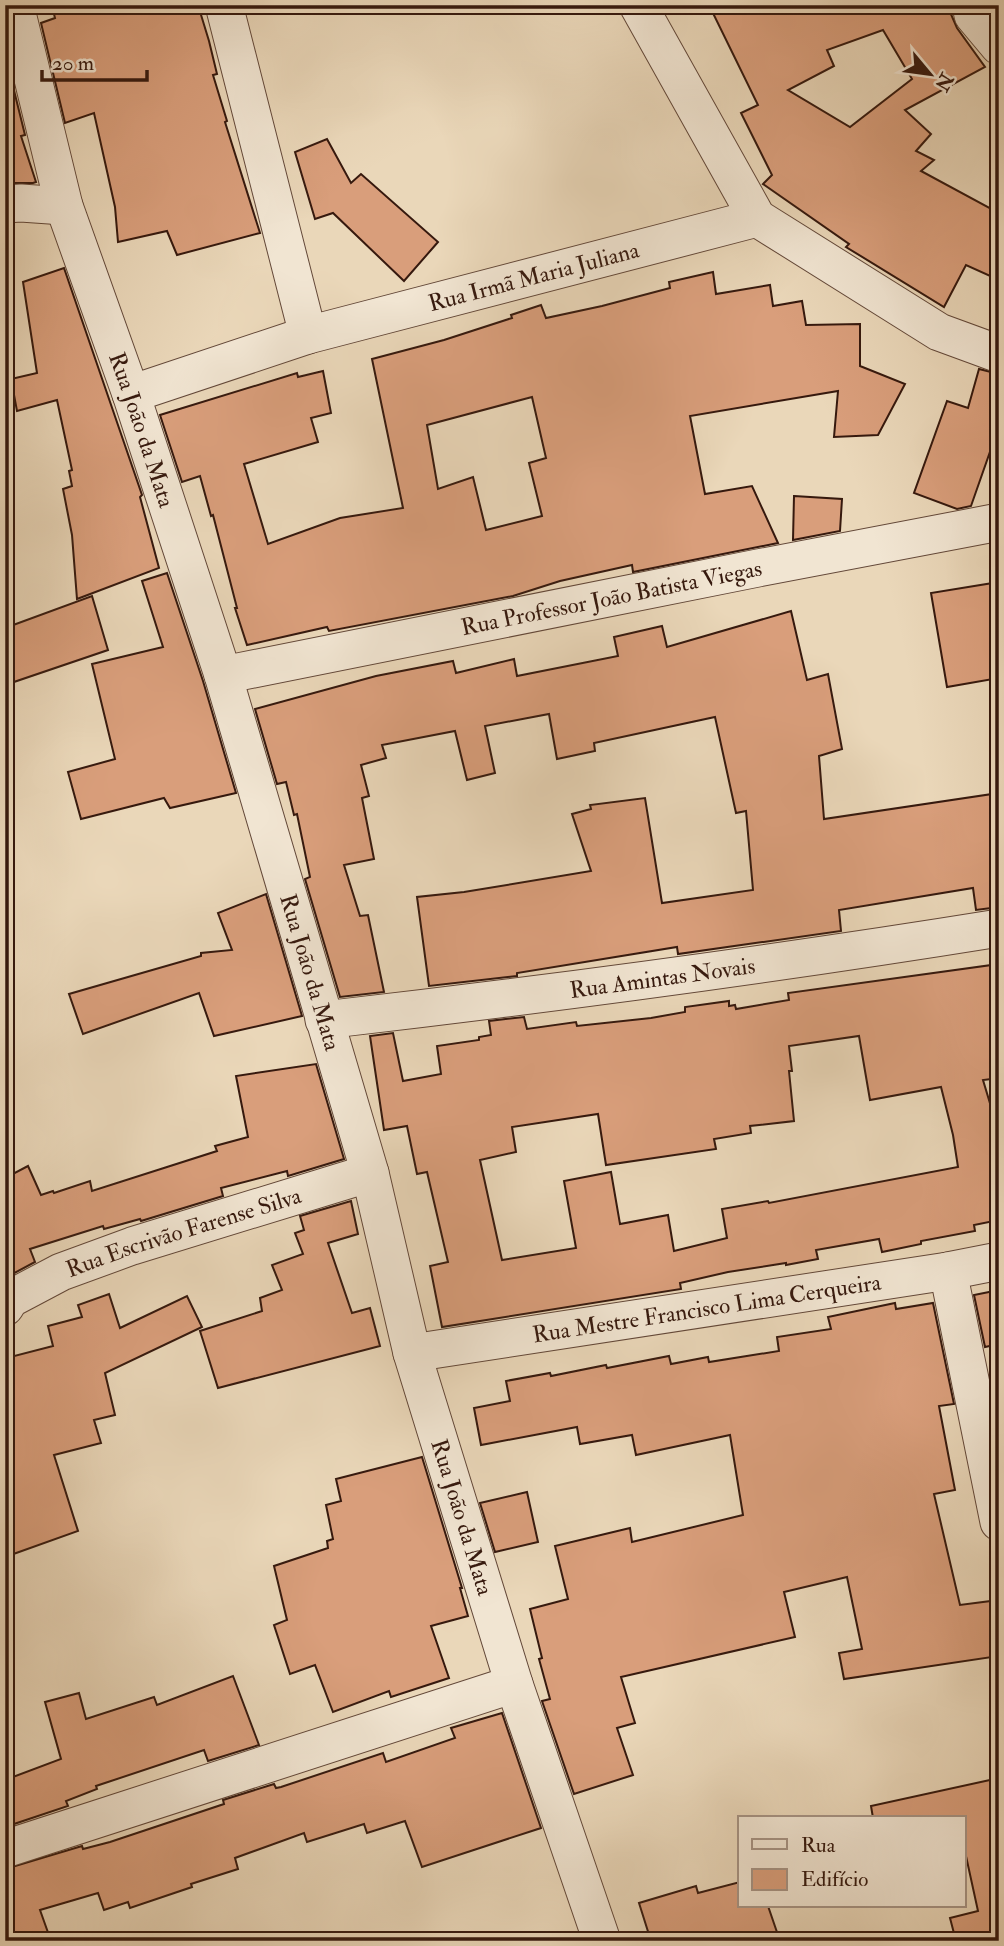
<svg xmlns="http://www.w3.org/2000/svg" width="1004" height="1946" font-family="'IM FELL Double Pica',serif">
	<rect width="100%" height="100%" fill="#ead7b9"/>
	<filter id="stains"><feTurbulence type="fractalNoise" baseFrequency=".00286" numOctaves="4"/><feColorMatrix values="0 0 0 0 .2 0 0 0 0 .09 0 0 0 0 .02 0 0 0 .5 -.17"/></filter>
	<radialGradient id="worn" r=".72"><stop offset=".6" stop-color="#630" stop-opacity="0"/><stop offset="1" stop-color="#630" stop-opacity=".3"/></radialGradient>
	<g fill="#d99e7b" stroke="#36190e" stroke-width="2" fill-rule="evenodd">
		<polygon points="69,5 198,5 209,41 217,74 213,75 227,121 225,122 260,233 177,255 167,231 118,242 115,207 94,113 65,123 41,23 55,18 53,10"/>
		<path d="M709 5H947L957 28 985 67 905 110 931 134 916 151 934 160 921 171 999 213V280L966 265 944 307 846 247 849 244 763 184 772 175 741 113 758 105ZM883 30 912 79 850 127 788 90 834 66 827 50Z"/>
		<polygon points="5,54 25,135 21,136 36,182 33,183 5,183"/>
		<polygon points="327,139 351,183 361,174 438,242 404,281 333,213 315,219 295,152"/>
		<polygon points="64,268 142,495 140,497 159,568 77,599 72,535 63,489 72,486 69,471 72,470 57,400 17,411 11,379 37,373 23,282"/>
		<path d="M713 272 716 294 770 285 773 306 802 301 806 325 860 324V366L905 384 878 435 834 437 838 391 690 416 705 494 752 486 778 543 633 572 632 565 560 581 513 596 329 631 327 627 247 645 235 608H237L213 515 211 516 200 476 182 482 160 415 297 373 298 377 323 371 331 413 311 418 318 442 244 464 268 544 340 518 403 508 372 359 444 340 512 318 511 315 541 305 546 318 602 306 670 288 669 282ZM532 397 546 458 529 463 542 516 486 530 473 477 438 489 427 425Z"/>
		<polygon points="979,369 999,374 999,426 971,506 957,509 914,493 947,401 968,408"/>
		<polygon points="794,496 842,499 840,531 793,540"/>
		<polygon points="167,573 203,681 236,793 170,808 164,798 81,819 68,772 115,759 92,664 163,647 142,581"/>
		<polygon points="999,582 999,678 947,687 931,593"/>
		<polygon points="92,596 108,650 5,685 5,628"/>
		<polygon points="791,611 807,680 828,674 842,749 819,756 824,819 999,793 999,907 976,910 973,888 839,910 841,931 678,954 677,947 517,973 517,976 429,986 417,897 464,892 591,871 572,814 591,809 590,805 645,798 662,903 753,890 746,811 736,813 715,717 594,743 595,751 557,759 549,714 485,726 495,773 467,780 455,731 382,745 386,758 361,765 369,796 362,798 374,859 344,865 360,916 368,915 384,992 340,997 305,879 310,877 297,814 294,815 286,782 277,784 255,709 376,676 453,661 456,673 514,659 517,676 618,656 614,637 662,626 667,647"/>
		<polygon points="266,894 302,1016 214,1036 199,993 83,1034 69,994 201,956 201,953 232,950 218,913"/>
		<path d="M999 964V1078L983 1080 992 1110 999 1164V1220L974 1225 975 1231 921 1241V1244L882 1252 879 1239 816 1250 818 1259 786 1265V1263L728 1272 680 1283 681 1289 442 1327 430 1266 448 1262 427 1172 417 1174 407 1126 384 1130 370 1036 393 1033 403 1081 441 1074 437 1046 479 1040V1037L491 1035 489 1021 524 1017 527 1029 576 1022 577 1026 651 1018 685 1012V1007L729 1001V1006L735 1005 736 1009 789 1000 788 993ZM859 1036 870 1100 941 1087 953 1135 958 1167 769 1203 768 1201 722 1209 727 1238 674 1251 668 1215 620 1224 611 1172 564 1181 576 1248 502 1260 480 1160 516 1152 512 1127 598 1114 606 1165 716 1149 714 1139 751 1133 750 1126 794 1121 789 1071H792L789 1046Z"/>
		<polygon points="316,1064 344,1159 288,1176 287,1171 221,1188 223,1196 141,1221 140,1219 104,1229 103,1226 30,1249 35,1262 5,1278 5,1178 28,1166 41,1195 53,1191 54,1193 90,1181 92,1191 217,1151 215,1146 248,1137 236,1076"/>
		<polygon points="351,1201 358,1234 328,1243 352,1313 370,1308 380,1346 218,1388 200,1331 262,1311 260,1298 282,1290 272,1265 303,1254 295,1233 304,1230 300,1216"/>
		<polygon points="999,1290 999,1344 985,1347 974,1295"/>
		<polygon points="109,1294 120,1328 187,1296 202,1327 105,1373 115,1415 94,1420 101,1443 54,1455 78,1531 5,1557 5,1374 14,1356 53,1346 48,1326 82,1317 78,1305"/>
		<polygon points="895,1303 896,1309 933,1303 954,1404 939,1406 955,1490 934,1494 960,1605 999,1600 999,1656 844,1679 839,1653 862,1649 847,1577 784,1592 795,1637 621,1677 635,1723 617,1728 633,1775 574,1794 542,1701 550,1699 539,1659 542,1658 530,1609 568,1599 555,1546 630,1528 632,1542 743,1515 730,1435 636,1455 632,1435 580,1444 577,1427 481,1445 474,1408 510,1401 506,1381 550,1373 551,1376 606,1365 607,1368 669,1356 671,1364 708,1357 709,1362 779,1351 777,1337 831,1329 828,1317"/>
		<polygon points="422,1457 462,1588 460,1588 468,1616 431,1626 449,1678 391,1697 389,1691 333,1712 315,1665 290,1674 274,1625 287,1620 274,1566 328,1548 327,1541 333,1539 326,1505 341,1501 336,1479"/>
		<polygon points="527,1492 538,1542 495,1552 480,1503"/>
		<polygon points="233,1676 259,1745 208,1761 204,1750 96,1786 97,1789 66,1801 68,1806 5,1827 5,1780 61,1759 45,1702 79,1693 86,1719 154,1697 157,1705"/>
		<polygon points="502,1713 541,1828 422,1867 405,1821 367,1833 364,1824 307,1842 304,1833 235,1858 238,1869 191,1884 192,1887 130,1908 128,1902 104,1910 98,1893 40,1910 51,1941 5,1941 5,1869 82,1846 83,1849 110,1842 224,1804 223,1800 274,1784 276,1788 281,1787 383,1753 386,1762 455,1738 451,1728"/>
		<polygon points="999,1778 999,1941 956,1941 950,1918 978,1911 964,1847 964,1818 873,1818 871,1806"/>
		<polygon points="740,1882 740,1906 768,1906 780,1941 651,1941 639,1903 696,1886 698,1893"/>
	</g>
	<g fill="none" stroke-linecap="round" stroke-linejoin="round">
		<defs>
			<g id="minor">
				<path id="s1" d="M15 5 64 206 131 394 223 675 370 1173 412 1353 514 1684 602 1941"/>
				<polyline points="638,5 757,218 939,332 999,354"/>
				<polyline points="971,5 973,15 999,46"/>
				<polyline points="5,204 21,203 64,206"/>
				<path id="s2" d="M308 335 757 218"/>
				<polyline points="131,394 308,335 224,5"/>
				<path id="s3" d="M223 675 758 568 999 522"/>
				<path id="s4" d="M324 1020C550 994 775 964 999 928"/>
				<polyline points="948,1271 999,1522"/>
				<path id="s5" d="M5 1307 10 1299 61 1272 132 1246 370 1173"/>
				<path id="s6" d="M412 1353 948 1271 999 1261"/>
				<polyline points="5,1849 514,1684"/>
			</g>
		</defs>
		<use href="#minor" stroke="#634839" stroke-width="39"/>
		<use href="#minor" stroke="#f1e5d2" stroke-width="37"/>
	</g>
	<g text-anchor="middle" stroke-width="6" stroke-linejoin="round" paint-order="stroke">
		<g font-size="23" fill="#36190e" stroke="#f1e5d2">
			<text dy="8" stroke="none"><textPath href="#s2" startOffset="233">Rua Irmã Maria Juliana</textPath></text>
			<text dy="8" stroke="none"><textPath href="#s1" startOffset="444">Rua João da Mata</textPath></text>
			<text dy="8" stroke="none"><textPath href="#s3" startOffset="396">Rua Professor João Batista Viegas</textPath></text>
			<text dy="8" stroke="none"><textPath href="#s1" startOffset="1012">Rua João da Mata</textPath></text>
			<text dy="8" stroke="none"><textPath href="#s4" startOffset="341">Rua Amintas Novais</textPath></text>
			<text dy="8" stroke="none"><textPath href="#s5" startOffset="196">Rua Escrivão Farense Silva</textPath></text>
			<text dy="8" stroke="none"><textPath href="#s6" startOffset="298">Rua Mestre Francisco Lima Cerqueira</textPath></text>
			<text dy="8" stroke="none"><textPath href="#s1" startOffset="1578">Rua João da Mata</textPath></text>
		</g>
	</g>
	<rect width="1004" height="1946" fill="none" stroke="#ead7b9" stroke-width="28"/>
	<rect x="7" y="7" width="990" height="1932" fill="none" stroke="#36190e" stroke-width="3.5"/>
	<rect x="14" y="14" width="976" height="1918" fill="none" stroke="#36190e" stroke-width="2"/>
	<rect x="738" y="1816" width="228" height="91" fill="#f1e5d2" stroke="#a69384" stroke-width="2"/>
	<rect x="752" y="1839" width="35" height="10" fill="#f1e5d2" stroke="#a69384" stroke-width="2"/>
	<text x="801" y="1852" font-size="21" fill="#36190e">Rua</text>
	<rect x="752" y="1869" width="35" height="21" fill="#d99e7b" stroke="#a69384" stroke-width="2"/>
	<text x="801" y="1886" font-size="21" fill="#36190e">Edifício</text>
	<g transform="translate(930 74) rotate(119)" stroke="#f1e5d2" stroke-width="5" paint-order="stroke">
	<path d="M0-5L12 26L0 18L-12 26Z" fill="#36190e"/>
	<text y="-10" font-size="19" font-weight="bold" text-anchor="middle" fill="#36190e">N</text>
	</g>
	<path d="M42 70v10h105v-10" fill="none" stroke="#36190e" stroke-width="3.5"/>
	<text x="52" y="70" font-size="21" fill="#36190e" stroke="#f1e5d2" stroke-width="5" paint-order="stroke">20 m</text>
	<rect width="100%" height="100%" filter="url(#stains)"/>
	<rect width="100%" height="100%" fill="url(#worn)"/>
</svg>
